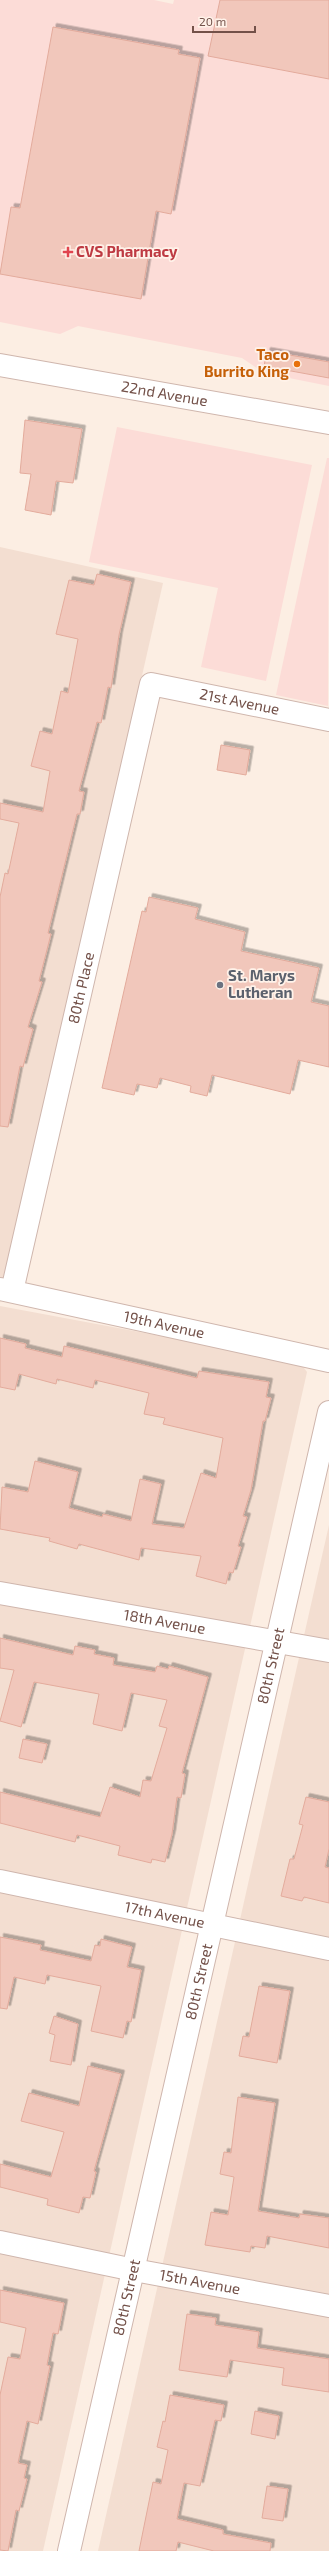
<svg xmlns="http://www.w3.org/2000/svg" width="329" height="2551" font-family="'Exo 2',sans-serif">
	<defs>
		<filter id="shadow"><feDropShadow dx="3.5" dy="-3.5" stdDeviation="0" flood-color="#0004"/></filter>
	</defs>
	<rect width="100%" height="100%" fill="#fceee3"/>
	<g fill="#f3ded1">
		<polygon points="0,547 163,583 0,1303"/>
		<polygon points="0,1306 284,1359 301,1364 307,1372 43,2551 0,2551"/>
		<polygon points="329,1525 329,2551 98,2551 284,1724"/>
	</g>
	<g fill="#fcdcd7">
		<polygon points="0,0 154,0 173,4 174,0 329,0 329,386 264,373 242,358 78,326 60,334 0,322"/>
		<polygon points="117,427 312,465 266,681 201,667 218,588 89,562"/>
		<polygon points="327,458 329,458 328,706 276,695"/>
	</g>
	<g fill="#f1c7bb" stroke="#e3ab9c" filter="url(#shadow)">
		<polygon points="220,0 329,0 329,79 208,56"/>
		<polygon points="53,27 179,50 178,54 200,58 171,214 156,211 141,299 0,274 11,207 20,208"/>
		<polygon points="267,351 329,362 329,378 264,366"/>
		<polygon points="25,420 82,429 73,483 56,481 51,515 25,510 31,474 20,473"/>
		<polygon points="97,574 131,582 119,635 111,688 108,687 101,723 97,722 79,791 84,792 80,814 77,814 48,933 51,934 39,981 42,982 28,1027 33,1029 23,1067 20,1066 8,1127 0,1126 0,897 5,873 8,874 19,823 0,819 0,803 43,812 50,771 31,766 40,731 52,734 61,691 68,693 78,639 56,634 69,580 94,585"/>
		<polygon points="221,745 250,750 246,775 217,770"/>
		<polygon points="149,897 198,908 195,919 245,932 241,951 319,968 311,1002 329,1006 329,1067 298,1060 290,1094 212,1075 207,1096 190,1092 191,1086 160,1078 157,1088 137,1084 134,1095 102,1088 142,911 146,912"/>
		<polygon points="0,1338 26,1344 25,1348 62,1357 64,1346 197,1378 199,1371 269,1382 266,1397 271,1398 265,1421 263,1421 251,1490 243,1516 247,1517 238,1546 241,1547 233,1573 229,1572 226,1584 196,1576 201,1556 141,1548 139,1560 79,1544 77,1549 49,1541 50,1538 0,1529 2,1487 28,1492 35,1461 78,1472 69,1508 102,1517 103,1514 131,1521 140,1479 161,1484 152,1524 184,1528 201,1473 216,1478 223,1438 163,1424 165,1418 144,1414 149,1393 95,1380 93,1388 57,1379 56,1384 19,1374 15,1390 0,1387"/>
		<polygon points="0,1638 73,1655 75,1646 95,1650 94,1654 114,1658 113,1665 155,1672 157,1666 168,1669 169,1666 208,1677 182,1773 185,1774 181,1798 177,1797 172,1834 165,1862 152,1859 151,1863 118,1855 120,1846 77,1835 75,1842 0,1823 0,1792 100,1817 110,1787 140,1797 143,1780 151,1781 167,1728 159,1726 167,1700 131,1693 122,1731 93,1724 99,1694 34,1682 21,1727 0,1721 14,1670 0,1668"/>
		<polygon points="23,1739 47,1744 42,1763 19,1758"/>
		<polygon points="306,1797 329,1802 329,1849 325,1867 329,1868 329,1903 304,1897 302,1901 281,1896 290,1859 294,1859 303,1825 299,1824"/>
		<polygon points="0,1937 41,1945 40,1950 91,1961 95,1945 100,1946 101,1939 132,1947 127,1967 141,1970 131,2022 127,2021 123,2038 91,2031 101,1986 47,1975 45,1984 14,1977 7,2009 0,2008"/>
		<polygon points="259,1986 290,1991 277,2063 239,2056 243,2036 249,2037"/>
		<polygon points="54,2016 78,2024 71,2065 50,2061 55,2035 49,2033"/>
		<polygon points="88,2066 121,2074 94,2171 96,2172 90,2198 83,2197 79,2213 47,2205 48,2199 0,2187 0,2164 51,2177 64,2132 21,2121 29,2093 79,2106"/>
		<polygon points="238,2097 275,2103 258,2211 299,2218 300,2214 329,2218 329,2248 267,2236 265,2248 251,2246 250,2252 205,2245 211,2212 228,2215 234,2177 220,2174 224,2152 231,2153"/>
		<polygon points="0,2290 64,2303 58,2334 53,2333 47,2365 50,2366 38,2424 27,2421 18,2463 27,2465 24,2478 27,2479 19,2511 16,2510 8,2551 0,2550 0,2395 8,2357 20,2359 26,2328 0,2322"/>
		<polygon points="187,2314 216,2318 215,2325 259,2332 257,2348 329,2359 329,2392 282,2385 284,2368 230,2360 227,2377 179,2370"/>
		<polygon points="170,2395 224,2405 221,2421 215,2420 200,2486 184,2483 177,2519 223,2530 223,2534 271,2543 270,2551 214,2551 178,2542 176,2551 139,2551 153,2482 161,2484 168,2450 157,2447 163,2421 165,2422"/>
		<polygon points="255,2411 279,2416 275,2439 251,2434"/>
		<polygon points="267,2486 288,2489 283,2521 262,2518"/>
	</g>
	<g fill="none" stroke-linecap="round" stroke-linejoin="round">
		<defs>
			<g id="minor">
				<path id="s1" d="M0 365 329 423"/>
				<path id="s2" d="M0 1289 329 1361"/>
				<path id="s3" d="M12 1291 151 684 329 720"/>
				<path id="s4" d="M0 1593 329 1651"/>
				<path id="s5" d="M0 1881 329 1949"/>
				<path id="s6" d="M0 2242 134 2270 329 2306"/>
				<path id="s7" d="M69 2551 329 1412"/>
			</g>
		</defs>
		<use href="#minor" stroke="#cfb6ad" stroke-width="24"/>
		<use href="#minor" stroke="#fff" stroke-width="22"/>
	</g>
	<path fill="#e0444e" stroke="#fff2e9" stroke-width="1.5" d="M66 246h4v4h4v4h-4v4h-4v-4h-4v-4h4z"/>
	<circle fill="#e8710a" stroke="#fff2e9" stroke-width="1.5" cx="297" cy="364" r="4"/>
	<circle fill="#6b7280" stroke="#fff2e9" stroke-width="1.5" cx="220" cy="985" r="4"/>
	<g text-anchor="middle" stroke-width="3.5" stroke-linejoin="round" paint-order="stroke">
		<g font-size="15" font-weight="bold" fill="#be3a42" stroke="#fff2e9" text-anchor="start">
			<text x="76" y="257">CVS Pharmacy</text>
		</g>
		<g font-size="15" font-weight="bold" fill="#c56008" stroke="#fff2e9" text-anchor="end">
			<text x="289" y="360">Taco<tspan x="289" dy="17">Burrito King</tspan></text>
		</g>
		<g font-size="15" fill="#735149" stroke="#fff2e9">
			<text dy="5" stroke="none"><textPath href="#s1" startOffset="167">22nd Avenue</textPath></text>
			<text dy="5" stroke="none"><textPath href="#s3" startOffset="713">21st Avenue</textPath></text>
			<text dy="5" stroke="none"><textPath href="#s3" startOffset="311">80th Place</textPath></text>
			<text dy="5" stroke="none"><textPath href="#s2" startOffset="168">19th Avenue</textPath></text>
			<text dy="5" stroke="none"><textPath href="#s4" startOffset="167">18th Avenue</textPath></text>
			<text dy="5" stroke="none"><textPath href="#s7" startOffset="908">80th Street</textPath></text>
			<text dy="5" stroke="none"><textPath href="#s5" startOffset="168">17th Avenue</textPath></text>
			<text dy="5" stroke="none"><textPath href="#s7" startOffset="584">80th Street</textPath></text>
			<text dy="5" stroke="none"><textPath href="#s6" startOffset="204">15th Avenue</textPath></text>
			<text dy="5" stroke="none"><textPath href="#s7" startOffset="260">80th Street</textPath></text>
		</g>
		<g font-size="15" font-weight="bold" fill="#5b616d" stroke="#fff2e9" text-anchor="start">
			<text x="228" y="981">St. Marys<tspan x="228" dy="17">Lutheran</tspan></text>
		</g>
	</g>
	<path d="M193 26v6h62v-6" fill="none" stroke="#735149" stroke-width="2"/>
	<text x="199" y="26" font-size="12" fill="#735149" stroke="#fff2e9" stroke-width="3" paint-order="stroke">20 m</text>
</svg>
